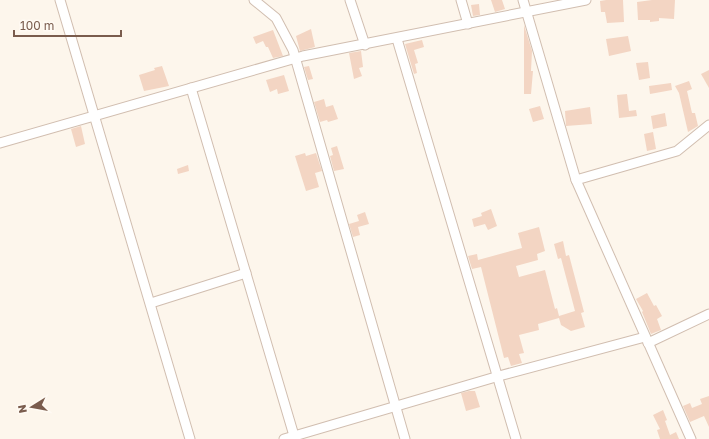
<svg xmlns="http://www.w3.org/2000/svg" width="709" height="439" font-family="'Golos Text',sans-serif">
	<rect width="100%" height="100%" fill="#fdf6ec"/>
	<g fill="#f3d5c3">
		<polygon points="491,0 502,0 505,9 495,12"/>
		<polygon points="606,0 623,0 624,22 607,23 605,12 601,12 600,1"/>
		<polygon points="652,0 675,0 674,19 659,18 659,21 650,22 650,20 638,20 637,2"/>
		<polygon points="479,4 480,15 473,16 471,5"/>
		<polygon points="524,25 532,51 531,71 533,71 531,94 524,94"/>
		<polygon points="311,29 315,47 300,51 296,36"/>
		<polygon points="273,30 283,56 273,58 268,47 266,47 263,41 256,44 253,37"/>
		<polygon points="628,36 631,51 609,56 606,39"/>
		<polygon points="422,40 424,47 414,50 418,63 415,64 417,73 414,74 405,44"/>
		<polygon points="361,51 363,67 359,68 362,76 354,79 349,53"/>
		<polygon points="648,62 650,78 639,80 636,63"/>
		<polygon points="162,66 169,86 144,91 139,75 155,70 154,68"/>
		<polygon points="309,66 313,79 308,80 304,67"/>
		<polygon points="709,70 709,88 701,74"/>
		<polygon points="284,75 289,91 278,94 277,89 270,92 266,80"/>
		<polygon points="689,81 692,89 687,91 692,113 695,113 698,126 688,132 679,93 675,86"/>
		<polygon points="671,83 672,90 650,94 649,86"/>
		<polygon points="627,94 629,111 636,110 637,116 619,118 617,95"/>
		<polygon points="324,99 326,107 333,105 338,119 328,122 327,120 320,122 314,102"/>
		<polygon points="540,106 544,119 533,122 529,109"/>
		<polygon points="590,107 592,124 566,126 565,111"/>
		<polygon points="665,113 667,126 653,129 651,116"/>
		<polygon points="81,126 85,144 76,147 71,129"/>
		<polygon points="653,132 656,149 647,151 644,134"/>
		<polygon points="337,146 344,169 334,171 330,156 333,155 331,148"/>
		<polygon points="305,153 306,156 316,153 322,171 315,173 319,187 306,191 295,156"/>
		<polygon points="188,165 189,171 178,174 177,169"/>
		<polygon points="491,209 497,226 488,230 485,224 474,227 472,219 482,216 481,213"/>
		<polygon points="365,212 369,224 358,227 360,235 353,237 349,224 359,221 357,215"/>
		<polygon points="539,227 545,251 537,254 538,260 516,266 519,277 545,270 555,309 557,308 559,316 575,311 561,258 558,259 554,244 563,241 566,256 569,255 584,312 581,313 585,327 571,331 561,325 559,318 538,324 539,330 519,335 524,353 519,354 522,363 511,366 508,357 504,358 481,267 472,269 468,256 477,254 478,260 522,248 518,233"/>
		<polygon points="647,293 654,306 656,305 662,316 657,319 661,330 651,334 642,312 643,311 636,299"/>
		<polygon points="469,391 475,391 480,407 466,411 461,393"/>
		<polygon points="709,396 709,427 704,416 690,422 683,406 690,403 692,408 702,404 700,399"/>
		<polygon points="663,410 667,420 665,421 670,435 676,432 679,439 660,439 657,430 660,429 653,415"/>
	</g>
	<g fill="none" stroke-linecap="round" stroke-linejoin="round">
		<defs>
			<g id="minor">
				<polyline points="60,0 190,439"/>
				<polyline points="254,0 276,18 293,50 405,439"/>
				<polyline points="350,0 365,45"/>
				<polyline points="461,0 468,24"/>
				<polyline points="523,0 576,180 691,439"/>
				<polyline points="397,39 516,439"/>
				<polyline points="191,88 295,439"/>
				<polyline points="0,143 303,56 586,0"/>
				<polyline points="576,180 677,151 709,125"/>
				<polyline points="151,303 246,273"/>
				<polyline points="648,343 709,314"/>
				<polyline points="284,439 499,376 645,337"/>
			</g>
		</defs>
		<use href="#minor" stroke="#d1beb0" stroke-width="11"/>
		<use href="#minor" stroke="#fff" stroke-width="9"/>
	</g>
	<g transform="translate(32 407) rotate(259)" stroke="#fffaf3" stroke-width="3" paint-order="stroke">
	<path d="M0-3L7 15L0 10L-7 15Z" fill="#7a5c4d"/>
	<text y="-6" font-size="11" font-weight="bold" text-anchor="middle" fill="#7a5c4d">N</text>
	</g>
	<path d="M14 30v6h107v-6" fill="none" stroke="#7a5c4d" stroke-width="2"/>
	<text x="20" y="30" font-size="12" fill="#7a5c4d" stroke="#fffaf3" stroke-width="3" paint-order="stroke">100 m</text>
</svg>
